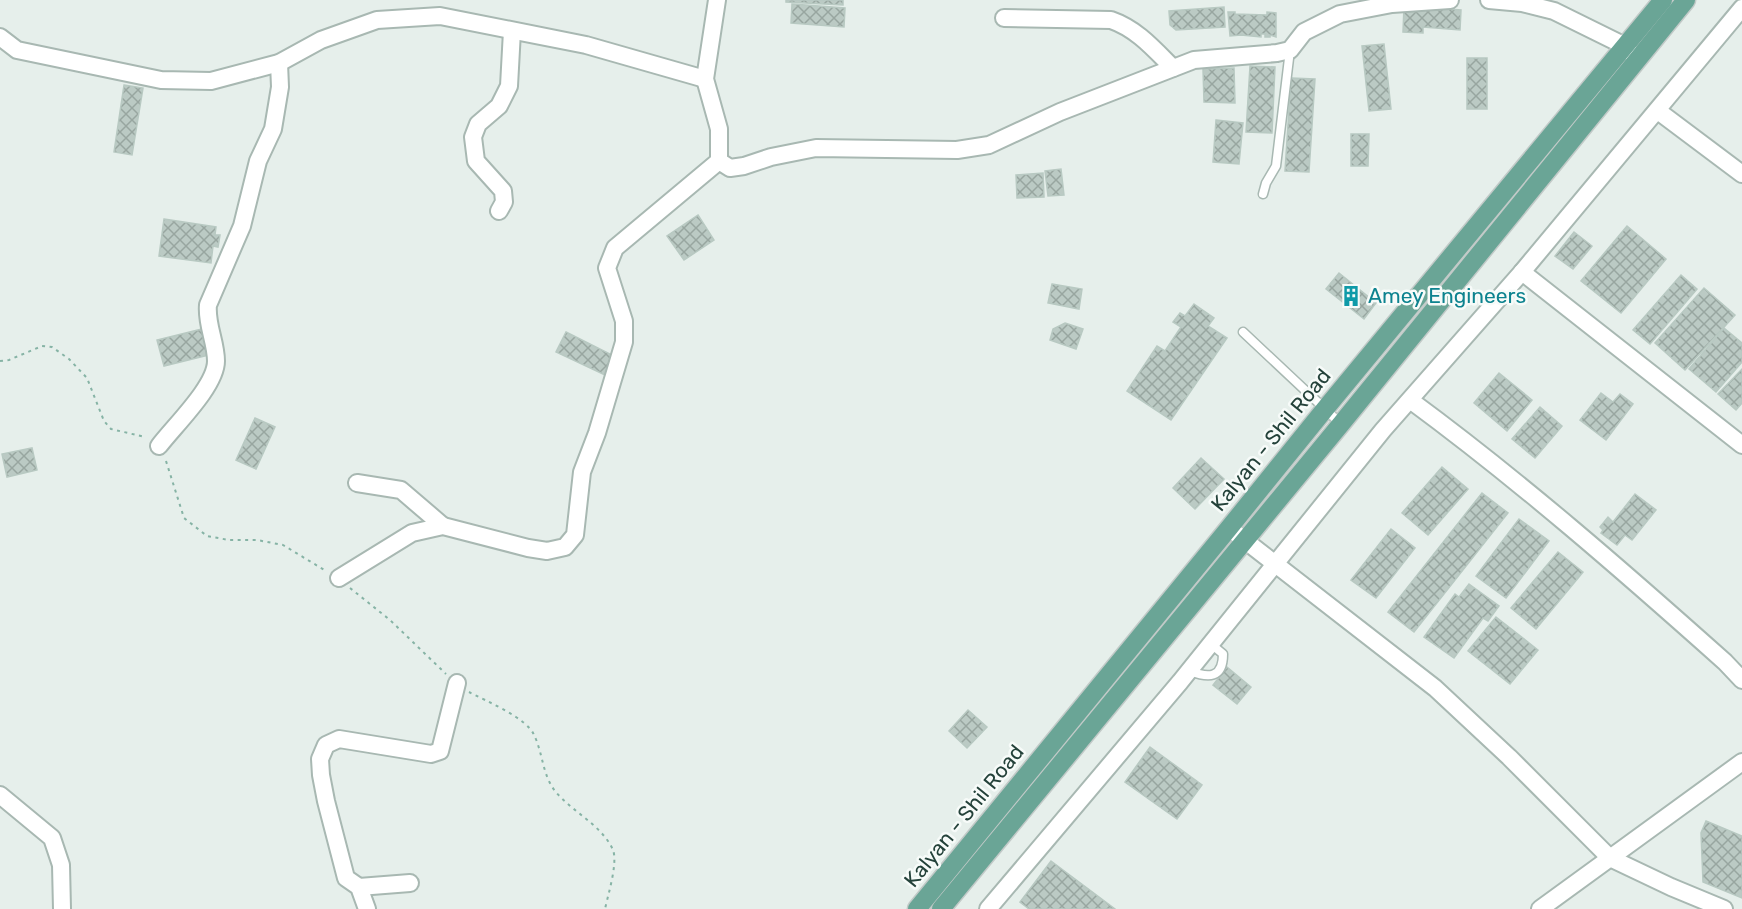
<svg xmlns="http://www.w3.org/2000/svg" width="1742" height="909" font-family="Rubik,sans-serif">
	<defs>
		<pattern id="building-cross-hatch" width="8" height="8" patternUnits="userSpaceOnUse" patternTransform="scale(1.5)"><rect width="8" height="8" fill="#bbcac4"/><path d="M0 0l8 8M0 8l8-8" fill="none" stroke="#98a6a0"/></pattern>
	</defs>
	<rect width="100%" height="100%" fill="#e6efeb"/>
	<g fill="url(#building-cross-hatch)" stroke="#b8c9c2" stroke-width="1.5">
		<polygon points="786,0 843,0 843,5 786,2"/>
		<polygon points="792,4 845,8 844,27 791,23"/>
		<polygon points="1404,6 1461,10 1460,30 1423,27 1423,33 1403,32"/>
		<polygon points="1224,7 1225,27 1176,30 1170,25 1169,11"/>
		<polygon points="1228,12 1235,12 1235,14 1267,15 1267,12 1276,13 1276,37 1270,35 1270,37 1265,37 1265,34 1261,34 1261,37 1241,35 1230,36"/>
		<polygon points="1384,44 1391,109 1369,111 1362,46"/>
		<rect x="1467" y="58" width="20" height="51"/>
		<polygon points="1250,66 1275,67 1272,133 1246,132"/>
		<polygon points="1234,68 1235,103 1204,102 1203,69"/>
		<polygon points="1291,78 1315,79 1309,172 1285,171"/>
		<polygon points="124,85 143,88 132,155 114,152"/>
		<polygon points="1216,120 1243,123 1239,164 1213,162"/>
		<polygon points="1351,134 1369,134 1368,166 1351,166"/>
		<polygon points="1061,169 1064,195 1048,196 1045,171"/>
		<polygon points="1043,173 1044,197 1017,198 1016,175"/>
		<polygon points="698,215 714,240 684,260 667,236"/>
		<polygon points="164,219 216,227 215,235 220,235 218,247 213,246 211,263 159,256"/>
		<polygon points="1627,226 1666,259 1621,313 1581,281"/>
		<polygon points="1574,232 1592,246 1573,269 1555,256"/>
		<polygon points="1339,273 1376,303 1364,319 1326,289"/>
		<polygon points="1681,275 1697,289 1650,344 1633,330"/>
		<polygon points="1052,284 1082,289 1079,309 1048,303"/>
		<polygon points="1704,288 1735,315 1685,370 1655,343"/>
		<polygon points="1194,304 1214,318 1208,326 1227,338 1171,420 1127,391 1157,346 1165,351 1181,327 1173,322 1180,313 1185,316"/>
		<polygon points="1065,323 1083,329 1076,349 1050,340 1053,329"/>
		<polygon points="1724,328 1742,343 1742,362 1716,392 1689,369"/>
		<polygon points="202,329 209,355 164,366 157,340"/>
		<polygon points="566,332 614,356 605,375 556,352"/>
		<polygon points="1742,369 1742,403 1736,410 1718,394"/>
		<polygon points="1499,373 1532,400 1507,431 1474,403"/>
		<polygon points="1601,393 1613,402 1620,394 1633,404 1606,440 1580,420"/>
		<polygon points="1540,407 1562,426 1535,458 1512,439"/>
		<polygon points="255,418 275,427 256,469 236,460"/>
		<polygon points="32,448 37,470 7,477 2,454"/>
		<polygon points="1201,458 1224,479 1195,509 1173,488"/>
		<polygon points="1442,467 1468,489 1428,535 1402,513"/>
		<polygon points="1482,493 1508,513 1414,632 1388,612"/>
		<polygon points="1635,494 1656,510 1632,540 1625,535 1617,545 1601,533 1603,530 1600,527 1608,517 1613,522"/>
		<polygon points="1519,519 1549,541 1506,598 1476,576"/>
		<polygon points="1391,529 1415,548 1376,598 1351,580"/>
		<polygon points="1558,552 1583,572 1536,629 1511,608"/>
		<polygon points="1469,584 1499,606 1488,621 1483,618 1454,658 1424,637 1455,594 1459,597"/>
		<polygon points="1496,617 1538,650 1510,684 1468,651"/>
		<polygon points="1227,667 1251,687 1237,704 1213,685"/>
		<polygon points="968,710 987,727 967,748 949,731"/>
		<polygon points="1150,747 1202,785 1177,819 1125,782"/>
		<polygon points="1706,821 1742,836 1742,898 1703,882 1701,833"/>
		<polygon points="1051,861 1115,909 1029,909 1020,902"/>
	</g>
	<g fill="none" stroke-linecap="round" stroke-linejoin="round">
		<defs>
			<g id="lane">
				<polyline points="1263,194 1266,183 1276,166 1290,50"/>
				<polyline points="1243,332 1341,424"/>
				<path d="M1190 671C1208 678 1223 679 1223 654L1211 644"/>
			</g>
			<g id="street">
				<polyline points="717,0 705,79 719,129 719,161 730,168 744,166 771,157 816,148 957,150 989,145 1060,112 1194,60 1277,53 1290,50 1304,32 1340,14 1392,4 1450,0"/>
				<polyline points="1489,0 1522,3 1554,11 1625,46 1634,56"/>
				<path d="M1004 18 1111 20C1137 29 1154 49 1173 68"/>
				<polyline points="0,37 17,50 161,80 211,81 279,63 321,40 377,20 440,16 586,45 705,79"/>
				<polyline points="1658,111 1742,174"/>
				<polyline points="499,211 504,202 503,191 476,161 473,137 478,124 499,106 509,86 512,31"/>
				<polyline points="1522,272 1742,445"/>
				<path d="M1410 400C1520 481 1623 571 1725 662L1742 680"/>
				<path d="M159 446C175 425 216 386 216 361 216 342 206 324 208 305L242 226 258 161 273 129 280 87 279 63"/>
				<polyline points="357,483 401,490 443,526"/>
				<polyline points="1229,528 1435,688 1509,757 1610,858 1671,887 1724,909"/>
				<polyline points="339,578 412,533 443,526 528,548 547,551 565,547 575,535 582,472 597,433 624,342 624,321 607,268 615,248 719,161"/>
				<polyline points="0,795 52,838 61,865 62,909"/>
				<polyline points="359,887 410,883"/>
				<polyline points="367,909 359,887 346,878 326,801 321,775 320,759 326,745 339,739 431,754 440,751 457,683"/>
				<polyline points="988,909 1180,682 1383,430 1522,272 1742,8"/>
				<polyline points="1540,909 1742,762"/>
			</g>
			<g id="primary">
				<polyline points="917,909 1229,528 1325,409 1663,0"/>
				<polyline points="941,909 1341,424 1686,0"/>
			</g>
		</defs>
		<use href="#lane" stroke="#a8b8b2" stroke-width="11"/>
		<use href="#street" stroke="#a8b8b2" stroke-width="20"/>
		<use href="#primary" stroke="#c2cac8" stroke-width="21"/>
		<g stroke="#86b3a5" stroke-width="2" stroke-dasharray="3 4.5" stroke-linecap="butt">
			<polyline points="0,361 9,360 42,346 52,347 69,359 87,378 104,421 111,429 145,437"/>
			<polyline points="166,461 184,518 207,536 229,540 257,540 283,545 326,571"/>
			<polyline points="350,588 390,620 446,674"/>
			<path d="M469 692C486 701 527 718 534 735 543 753 542 774 555 791 572 812 602 825 613 850 618 863 608 895 605 909"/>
		</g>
		<use href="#lane" stroke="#fff" stroke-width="8"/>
		<use href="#street" stroke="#fff" stroke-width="16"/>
		<use href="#primary" stroke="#6aa596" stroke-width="18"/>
	</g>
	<defs>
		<symbol id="building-bare" viewBox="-9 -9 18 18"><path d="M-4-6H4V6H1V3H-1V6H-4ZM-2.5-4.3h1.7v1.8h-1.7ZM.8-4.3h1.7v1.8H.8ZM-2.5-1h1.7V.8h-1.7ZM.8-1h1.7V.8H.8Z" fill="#0f9aa8" stroke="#f7fbf9" stroke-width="2.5" paint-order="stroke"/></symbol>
	</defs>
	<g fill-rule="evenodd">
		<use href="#building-bare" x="1336" y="281" width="30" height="30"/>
	</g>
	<g text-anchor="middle" stroke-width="5" stroke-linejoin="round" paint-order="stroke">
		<g font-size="21" fill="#0d838f" stroke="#f7fbf9" text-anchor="start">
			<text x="1368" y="303">Amey Engineers</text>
		</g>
		<g font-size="21" fill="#24423a" stroke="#f7fbf9">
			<text transform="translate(1271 440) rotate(-51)" y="7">Kalyan - Shil Road</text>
			<text transform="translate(964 816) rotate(-51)" y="7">Kalyan - Shil Road</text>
		</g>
	</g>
</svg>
